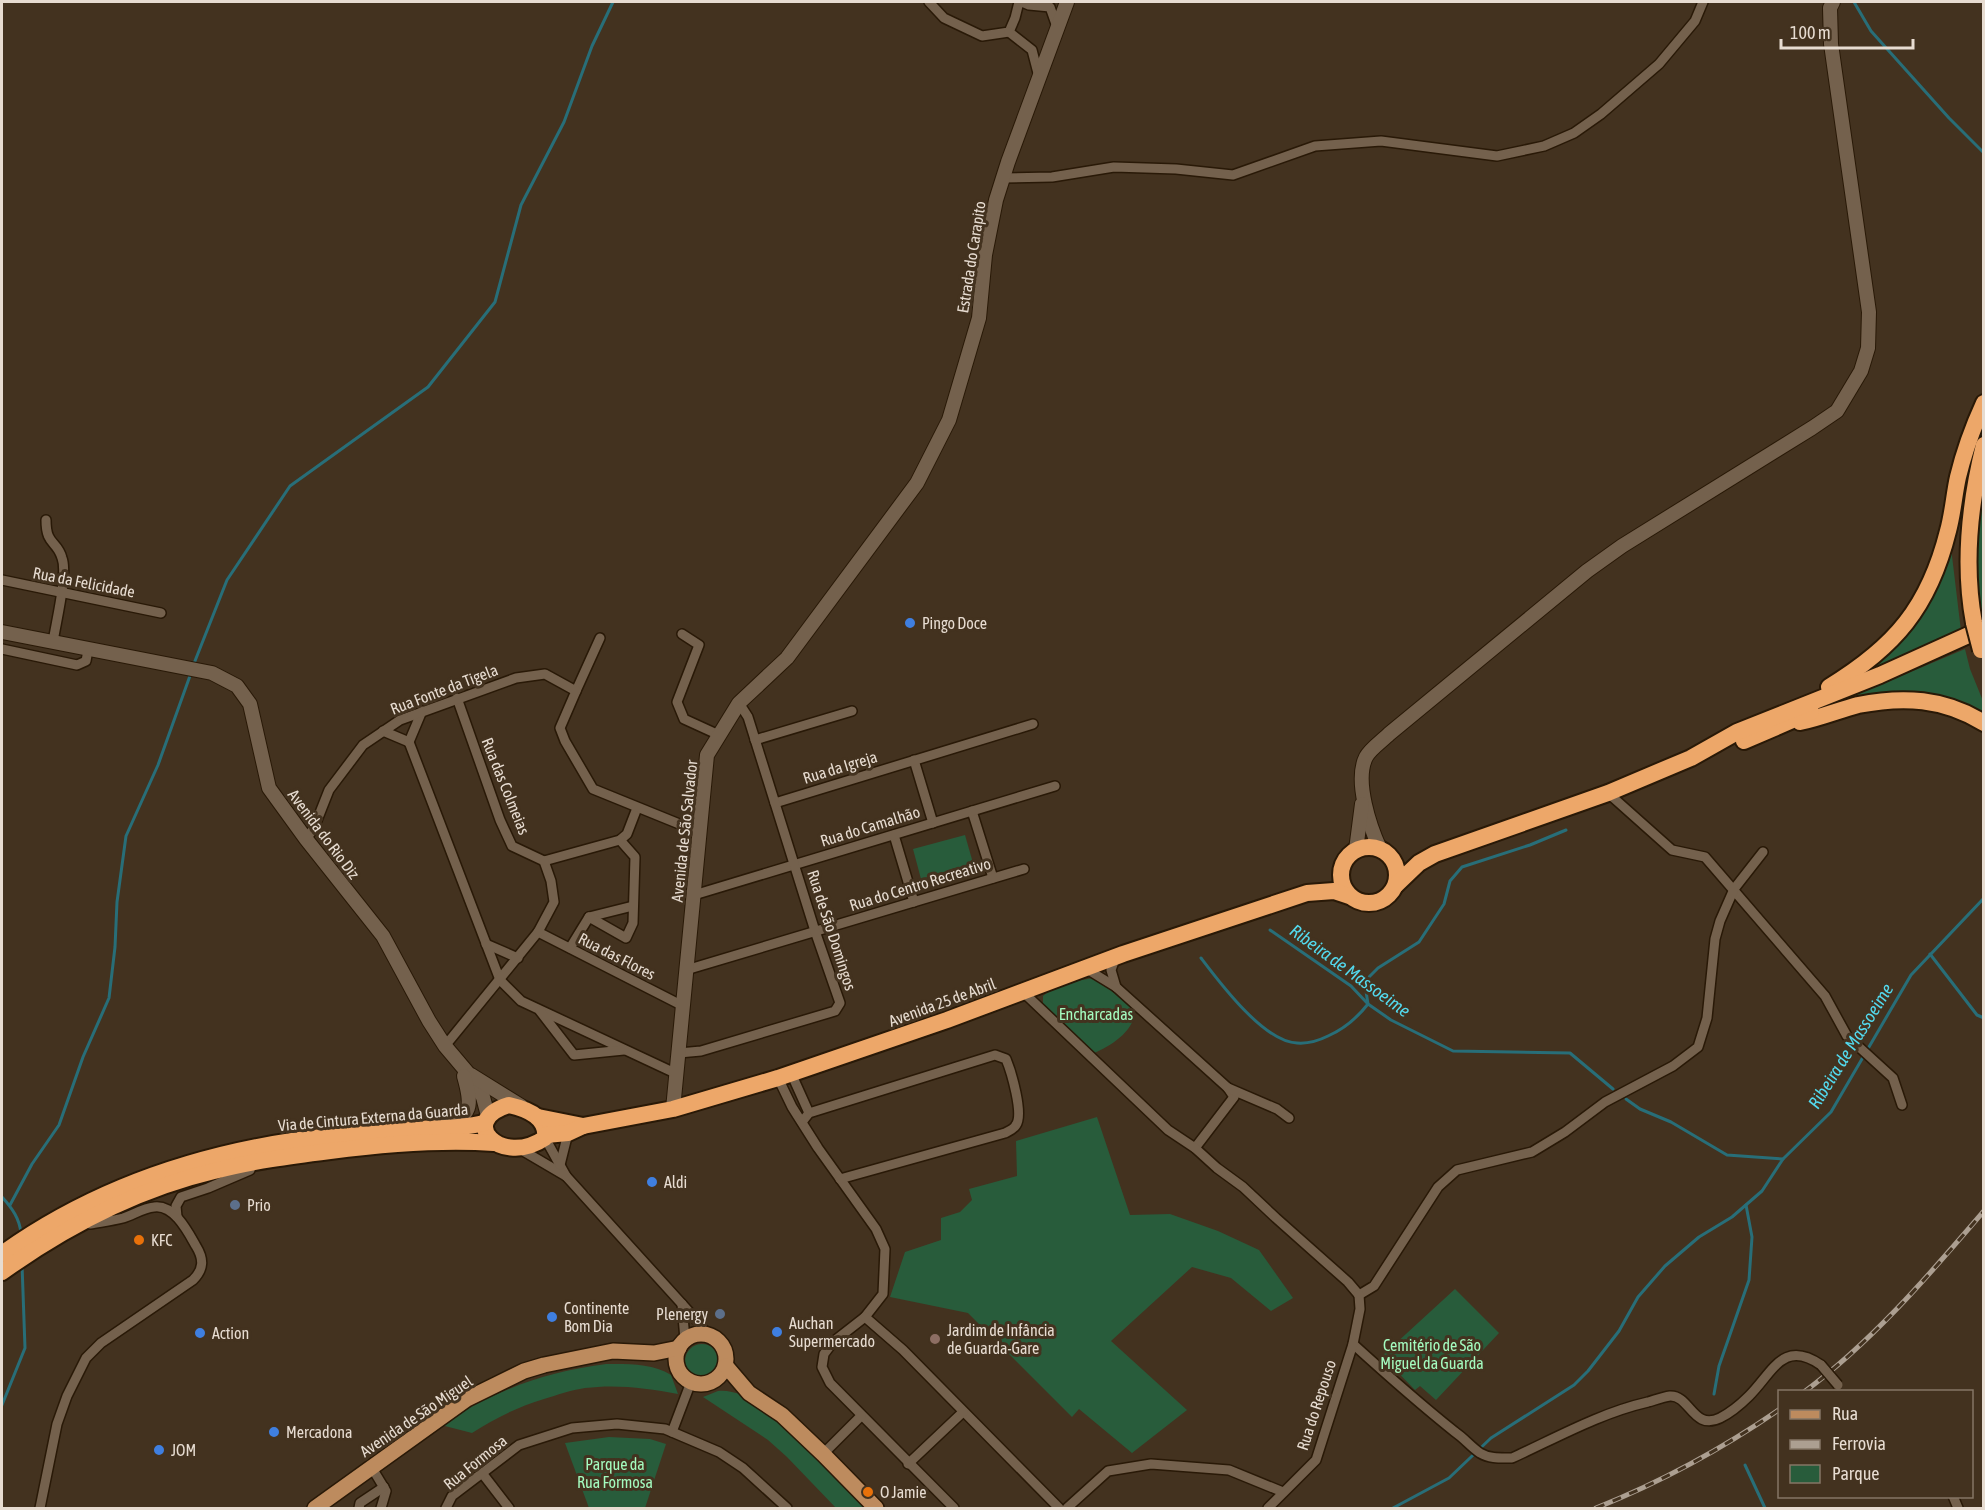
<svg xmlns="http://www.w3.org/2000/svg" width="1985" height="1510" font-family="'Asap Condensed',sans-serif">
	<rect width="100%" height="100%" fill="#43321f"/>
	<g fill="#285c3b">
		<polygon points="1983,460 1984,620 1979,623 1975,525"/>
		<polygon points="1952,533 1952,556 1961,631 1844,682 1879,658"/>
		<path d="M1965 649 1970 669 1983 701V717C1965 702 1946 696 1924 692L1923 694 1830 706Z"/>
		<polygon points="965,835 973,863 921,879 913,849"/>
		<path d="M1100 977 1122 992 1135 1014C1131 1034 1108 1048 1089 1055L1043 1011V996C1058 983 1081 980 1100 977Z"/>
		<polygon points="1097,1117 1130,1215 1170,1214 1218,1231 1259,1250 1293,1298 1271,1311 1231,1278 1192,1267 1111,1341 1187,1410 1132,1453 1079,1409 1072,1417 968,1313 890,1297 905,1252 941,1240 941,1218 960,1212 972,1200 969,1189 1017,1176 1016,1141"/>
		<polygon points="1455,1289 1499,1333 1436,1400 1420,1386 1415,1390 1382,1356"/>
		<circle cx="702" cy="1361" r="17"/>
		<path d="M606 1364C628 1364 652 1363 671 1375L678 1394C647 1388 616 1384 585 1388 571 1390 557 1395 544 1399 518 1407 495 1418 472 1433L441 1425C494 1391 543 1372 606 1364Z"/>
		<path d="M718 1391C766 1386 836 1476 867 1508H836L787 1457 768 1440 703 1397Z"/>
		<polygon points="609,1437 650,1439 666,1444 645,1508 589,1508 565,1443"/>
	</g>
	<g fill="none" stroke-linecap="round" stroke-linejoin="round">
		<g stroke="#286e78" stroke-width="3">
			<polyline points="1854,2 1871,31 1949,118 1984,153"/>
			<polyline points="193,666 227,580 290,486 428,387 495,302 521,205 564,122 592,46 613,2"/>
			<polyline points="1270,930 1351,986 1368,1004 1391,1020 1453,1051 1570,1053 1613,1089"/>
			<polyline points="1930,954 1977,1015 1984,1018"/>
			<path d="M1201 958C1220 983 1264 1042 1297 1043 1309 1044 1318 1041 1328 1036 1344 1029 1357 1018 1368 1004L1365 985 1369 977 1378 968 1419 942 1444 904 1450 881 1462 867 1530 845 1566 830"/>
			<polyline points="1626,1099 1640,1109 1671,1122 1727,1155 1783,1159 1831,1112 1911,975 1984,898"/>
			<path d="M2 1197C12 1208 20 1219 21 1234"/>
			<polyline points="10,1205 32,1164 59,1125 83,1057 109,998 115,947 117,902 126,836 158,765 191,673"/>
			<polyline points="1714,1394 1719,1366 1749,1280 1752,1237 1746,1205"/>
			<polyline points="2,1405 25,1348 22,1264"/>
			<polyline points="1745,1465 1765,1508"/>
			<polyline points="1393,1508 1449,1478 1491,1438 1574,1385 1588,1371 1619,1331 1638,1297 1665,1266 1699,1237 1732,1217 1762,1191 1783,1159"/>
		</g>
		<defs>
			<g id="street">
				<polyline points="929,2 944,18 982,36 1009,32 1015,18 1019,2"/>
				<polyline points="1022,2 1029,5 1050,7 1057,27"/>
				<polyline points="1009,32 1032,50 1039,77"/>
				<polyline points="1003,178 1052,177 1114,167 1176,169 1233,175 1315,146 1381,141 1497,156 1544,146 1574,133 1601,114 1659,64 1695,21 1703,2"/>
				<path d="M46 520C46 546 57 540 62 558 68 574 56 622 53 642"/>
				<polyline points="2,580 161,613"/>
				<polyline points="682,634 699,645 677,702 684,719 719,735"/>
				<polyline points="2,649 77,665 86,661 88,650"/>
				<polyline points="576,691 600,638"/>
				<polyline points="457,698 500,820 512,846 544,861 620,840 627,834 637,808"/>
				<polyline points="383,731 409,742"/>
				<polyline points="755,740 852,711"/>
				<polyline points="409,742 500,980 521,1001 677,1074"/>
				<polyline points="409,742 422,711"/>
				<polyline points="914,760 933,823"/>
				<polyline points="1608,793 1672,850 1705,857 1825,996 1847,1036 1893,1078 1902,1105"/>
				<polyline points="775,803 1033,724"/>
				<polyline points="972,811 993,878"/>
				<polyline points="894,835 914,902"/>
				<polyline points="306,839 314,828 329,790 363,745 400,720 516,678 545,674 576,691 560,728 565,741 593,789 699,832"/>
				<polyline points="694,895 1055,786"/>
				<polyline points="589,917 633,906"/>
				<polyline points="538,932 683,1006"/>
				<polyline points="486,944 518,958"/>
				<polyline points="570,948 589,917 626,938 633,923 635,857 620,840"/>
				<polyline points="1116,956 1111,970 1116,987"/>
				<polyline points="1085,968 1116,987 1228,1088 1234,1097 1195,1148"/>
				<polyline points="686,970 1024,869"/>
				<polyline points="1022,991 1168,1130 1195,1148 1217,1168 1243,1187 1276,1218 1348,1282 1359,1295"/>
				<polyline points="540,1011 574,1055 624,1050"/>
				<polyline points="445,1046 538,932 554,902 551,881 544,861"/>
				<polyline points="679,1053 701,1051 835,1011 840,1003 815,931 748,717 739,703"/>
				<polyline points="791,1073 809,1113"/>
				<polyline points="778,1078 792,1107 818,1148 876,1229 885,1249 883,1294 865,1317 833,1342 824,1354 822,1367 830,1383 954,1508"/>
				<polyline points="1228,1088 1277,1109 1289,1118"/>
				<path d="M802 1122 809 1113 995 1055 1006 1059C1011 1071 1024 1114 1016 1125 1014 1129 1009 1131 1005 1133L840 1179"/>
				<polyline points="545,1138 566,1176 701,1325 704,1334"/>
				<polyline points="520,1149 566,1176"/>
				<polyline points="560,1165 568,1133"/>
				<polyline points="177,1217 176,1206 181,1197 208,1188 250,1170"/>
				<polyline points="1359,1295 1374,1286 1438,1187 1457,1170 1532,1152 1565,1132 1605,1102 1673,1066 1698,1047 1707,1018 1715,939 1720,921 1734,889 1763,852"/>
				<polyline points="682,1304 685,1340"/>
				<polyline points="865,1317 903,1350 1059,1508"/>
				<path d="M1353 1344C1386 1374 1420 1404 1455 1432 1464 1438 1471 1447 1480 1453 1490 1459 1501 1458 1512 1458 1556 1438 1600 1413 1648 1402 1655 1400 1663 1397 1670 1396 1690 1395 1693 1431 1720 1418 1730 1413 1741 1404 1749 1396 1773 1372 1783 1339 1821 1365"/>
				<polyline points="672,1432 691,1382"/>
				<polyline points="823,1454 861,1416"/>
				<polyline points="908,1464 963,1412"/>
				<polyline points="372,1468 386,1491 381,1508"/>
				<polyline points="482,1473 509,1508"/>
				<polyline points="1953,1496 1958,1508"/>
				<path d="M40 1508 57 1424 67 1396 86 1358 101 1343 193 1280C204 1269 204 1259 196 1246 188 1232 174 1204 154 1207 143 1208 133 1215 123 1218 112 1221 101 1222 90 1224"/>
				<polyline points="359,1508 360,1503 384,1487"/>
				<polyline points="446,1508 452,1496 519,1445 572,1428 617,1424 665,1429 719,1452 743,1468 787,1508"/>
				<polyline points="1067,1508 1108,1471 1151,1464 1229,1470 1283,1492"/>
				<polyline points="1268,1508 1316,1460 1353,1344 1360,1309 1359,1295"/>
			</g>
			<g id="secondary">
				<polyline points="2,632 212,673 237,686 250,704 269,788 306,839 383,936 429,1021 445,1046 467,1072 483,1097 488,1116"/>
				<path d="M1380 849C1370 827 1354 781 1366 757 1370 749 1382 741 1389 734L1587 571 1622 546 1812 428 1837 411 1861 371 1868 348 1869 312 1831 44 1830 8 1833 2"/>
				<polyline points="1356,850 1362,804"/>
				<polyline points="471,1075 521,1106"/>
				<polyline points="673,1109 707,755 739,703 787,658 917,483 949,420 979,318 985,255 996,200 1008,162 1067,2"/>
				<path d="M440 1123C474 1119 472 1104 464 1076"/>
			</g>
			<g id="primary">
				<circle cx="701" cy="1359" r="25"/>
				<polyline points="726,1366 749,1393 782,1415 823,1454 876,1508"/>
				<polyline points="315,1508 467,1399 524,1371 544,1365 613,1351 654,1353 679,1348"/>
			</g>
			<g id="highway">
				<path d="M1974 623C1963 565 1970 502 1984 445"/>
				<path d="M1829 687C1895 647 1929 607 1948 531 1953 513 1954 495 1958 477 1964 452 1973 427 1984 403"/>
				<path d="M1800 722C1820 718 1839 710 1858 705 1903 696 1944 698 1984 723"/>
				<polyline points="1744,741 1811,712"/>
				<circle cx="1369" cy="875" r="28"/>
				<polyline points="1396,885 1419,863 1435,854 1608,793 1691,758 1737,732 1880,675 1984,628"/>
				<path d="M509 1105C527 1109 548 1117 545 1138 501 1168 456 1121 509 1105Z"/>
				<polyline points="538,1117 583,1126"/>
				<polyline points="546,1135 568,1133 583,1126 673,1109 778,1078 947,1020 1123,954 1307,893 1334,891 1349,896"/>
				<path d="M2 1254C101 1183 219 1147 339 1135 363 1132 387 1130 412 1129 436 1128 461 1129 484 1123"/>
				<path d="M2 1272C65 1227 138 1189 214 1171 252 1161 291 1156 330 1151 384 1144 440 1139 494 1143"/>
			</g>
		</defs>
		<use href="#street" stroke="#291907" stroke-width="12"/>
		<use href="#secondary" stroke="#291907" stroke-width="16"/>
		<use href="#primary" stroke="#291907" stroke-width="18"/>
		<use href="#highway" stroke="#291907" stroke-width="20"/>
		<use href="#street" stroke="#74614d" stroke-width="9"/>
		<use href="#secondary" stroke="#74614d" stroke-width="14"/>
		<use href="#primary" stroke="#bd8b5e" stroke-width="15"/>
		<use href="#highway" stroke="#eda769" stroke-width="16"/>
		<defs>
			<g id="rail">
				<path d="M1804 1392C1872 1342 1929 1275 1984 1211"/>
				<path d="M1596 1508C1661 1482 1722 1449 1780 1409"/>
			</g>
		</defs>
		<use href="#rail" stroke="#ac9f91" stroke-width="5"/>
		<use href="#rail" stroke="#43321f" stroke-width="3" stroke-dasharray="9" stroke-linecap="butt"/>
		<defs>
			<polyline id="street-bridge" points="1821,1365 1838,1385"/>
			<polyline id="highway-bridge" points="1974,623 1981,650"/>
		</defs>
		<use href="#street-bridge" stroke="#291907" stroke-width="12" stroke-linecap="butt"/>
		<use href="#highway-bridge" stroke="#291907" stroke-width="20" stroke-linecap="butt"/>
		<use href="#street-bridge" stroke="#74614d" stroke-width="9"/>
		<use href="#highway-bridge" stroke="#eda769" stroke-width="16"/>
	</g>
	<g fill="#3f7fe0" stroke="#43321f" stroke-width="2">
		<circle cx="910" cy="623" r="6"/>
		<circle cx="652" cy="1182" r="6"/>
		<circle cx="552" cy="1317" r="6"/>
		<circle cx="777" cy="1332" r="6"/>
		<circle cx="200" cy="1333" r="6"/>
		<circle cx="274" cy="1432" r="6"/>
		<circle cx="159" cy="1450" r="6"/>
	</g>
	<g fill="#5c6f8a" stroke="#43321f" stroke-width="2">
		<circle cx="235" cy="1205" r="6"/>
		<circle cx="720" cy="1314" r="6"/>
	</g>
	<g fill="#e8710a" stroke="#43321f" stroke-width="2">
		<circle cx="139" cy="1240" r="6"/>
		<circle cx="868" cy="1492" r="6"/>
	</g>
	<circle fill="#8d6e63" stroke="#43321f" stroke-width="2" cx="935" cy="1339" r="6"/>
	<g text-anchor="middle" stroke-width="6" stroke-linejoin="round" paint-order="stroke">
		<g font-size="16" fill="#e7dcd1" stroke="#43321f">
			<text transform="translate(971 257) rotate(-81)" y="6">Estrada do Carapito</text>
			<text transform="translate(84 582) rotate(11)" y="6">Rua da Felicidade</text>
			<text transform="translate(444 689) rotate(-21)" y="6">Rua Fonte da Tigela</text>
			<text transform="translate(840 767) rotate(-17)" y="6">Rua da Igreja</text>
			<text transform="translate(506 786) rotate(68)" y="6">Rua das Colmeias</text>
			<text transform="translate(870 826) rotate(-17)" y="6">Rua do Camalhão</text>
			<text transform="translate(684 831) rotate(-84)" y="6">Avenida de São Salvador</text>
			<text transform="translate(324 834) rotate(53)" y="6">Avenida do Rio Diz</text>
			<text transform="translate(920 884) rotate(-17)" y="6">Rua do Centro Recreativo</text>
			<text transform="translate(832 930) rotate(72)" y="6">Rua de São Domingos</text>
			<text transform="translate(617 956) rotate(27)" y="6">Rua das Flores</text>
			<text transform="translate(942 1002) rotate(-20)" y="6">Avenida 25 de Abril</text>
			<text transform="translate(373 1117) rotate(-5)" y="6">Via de Cintura Externa da Guarda</text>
			<text transform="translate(1316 1405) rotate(-72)" y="6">Rua do Repouso</text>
			<text transform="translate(416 1416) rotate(-34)" y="6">Avenida de São Miguel</text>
			<text transform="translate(475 1462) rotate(-39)" y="6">Rua Formosa</text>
		</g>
		<g font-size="16" fill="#e7dcd1" stroke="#43321f" text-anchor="start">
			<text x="922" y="629">Pingo Doce</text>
			<text x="664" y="1188">Aldi</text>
			<text x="247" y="1211">Prio</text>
			<text x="151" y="1246">KFC</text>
			<text x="564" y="1314">Continente<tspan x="564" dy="18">Bom Dia</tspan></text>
			<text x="708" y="1320" text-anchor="end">Plenergy</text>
			<text x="789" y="1329">Auchan<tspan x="789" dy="18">Supermercado</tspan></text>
			<text x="947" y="1336">Jardim de Infância<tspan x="947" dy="18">de Guarda-Gare</tspan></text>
			<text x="212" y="1339">Action</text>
			<text x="286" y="1438">Mercadona</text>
			<text x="171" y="1456">JOM</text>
			<text x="880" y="1498">O Jamie</text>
		</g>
		<g font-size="16" fill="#a4fbbf" stroke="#43321f">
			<text x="1096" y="1020">Encharcadas</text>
			<text x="1432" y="1351">Cemitério de São<tspan x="1432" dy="18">Miguel da Guarda</tspan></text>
			<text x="615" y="1470">Parque da<tspan x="615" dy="18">Rua Formosa</tspan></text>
		</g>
		<g font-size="18" font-style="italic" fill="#53d9ed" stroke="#43321f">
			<text transform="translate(1350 971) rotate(36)" y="6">Ribeira de Massoeime</text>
			<text transform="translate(1851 1046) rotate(-58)" y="6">Ribeira de Massoeime</text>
		</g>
	</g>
	<rect width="1985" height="1510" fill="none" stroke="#e7dcd1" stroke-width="6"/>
	<rect x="1778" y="1390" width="195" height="108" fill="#43321f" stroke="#857666" stroke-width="1.5"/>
	<rect x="1790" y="1410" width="30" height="9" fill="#bd8b5e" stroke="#857666" stroke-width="1.5"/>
	<text x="1832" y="1420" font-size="18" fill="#e7dcd1">Rua</text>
	<rect x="1790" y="1440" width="30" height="9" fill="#ac9f91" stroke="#857666" stroke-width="1.5"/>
	<text x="1832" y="1450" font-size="18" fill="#e7dcd1">Ferrovia</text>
	<rect x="1790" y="1465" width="30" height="18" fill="#285c3b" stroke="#857666" stroke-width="1.5"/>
	<text x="1832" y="1480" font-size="18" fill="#e7dcd1">Parque</text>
	<path d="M1781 39v9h132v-9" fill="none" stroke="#e7dcd1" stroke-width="3"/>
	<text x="1790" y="39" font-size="18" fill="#e7dcd1" stroke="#43321f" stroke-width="4.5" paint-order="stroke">100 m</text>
</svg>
